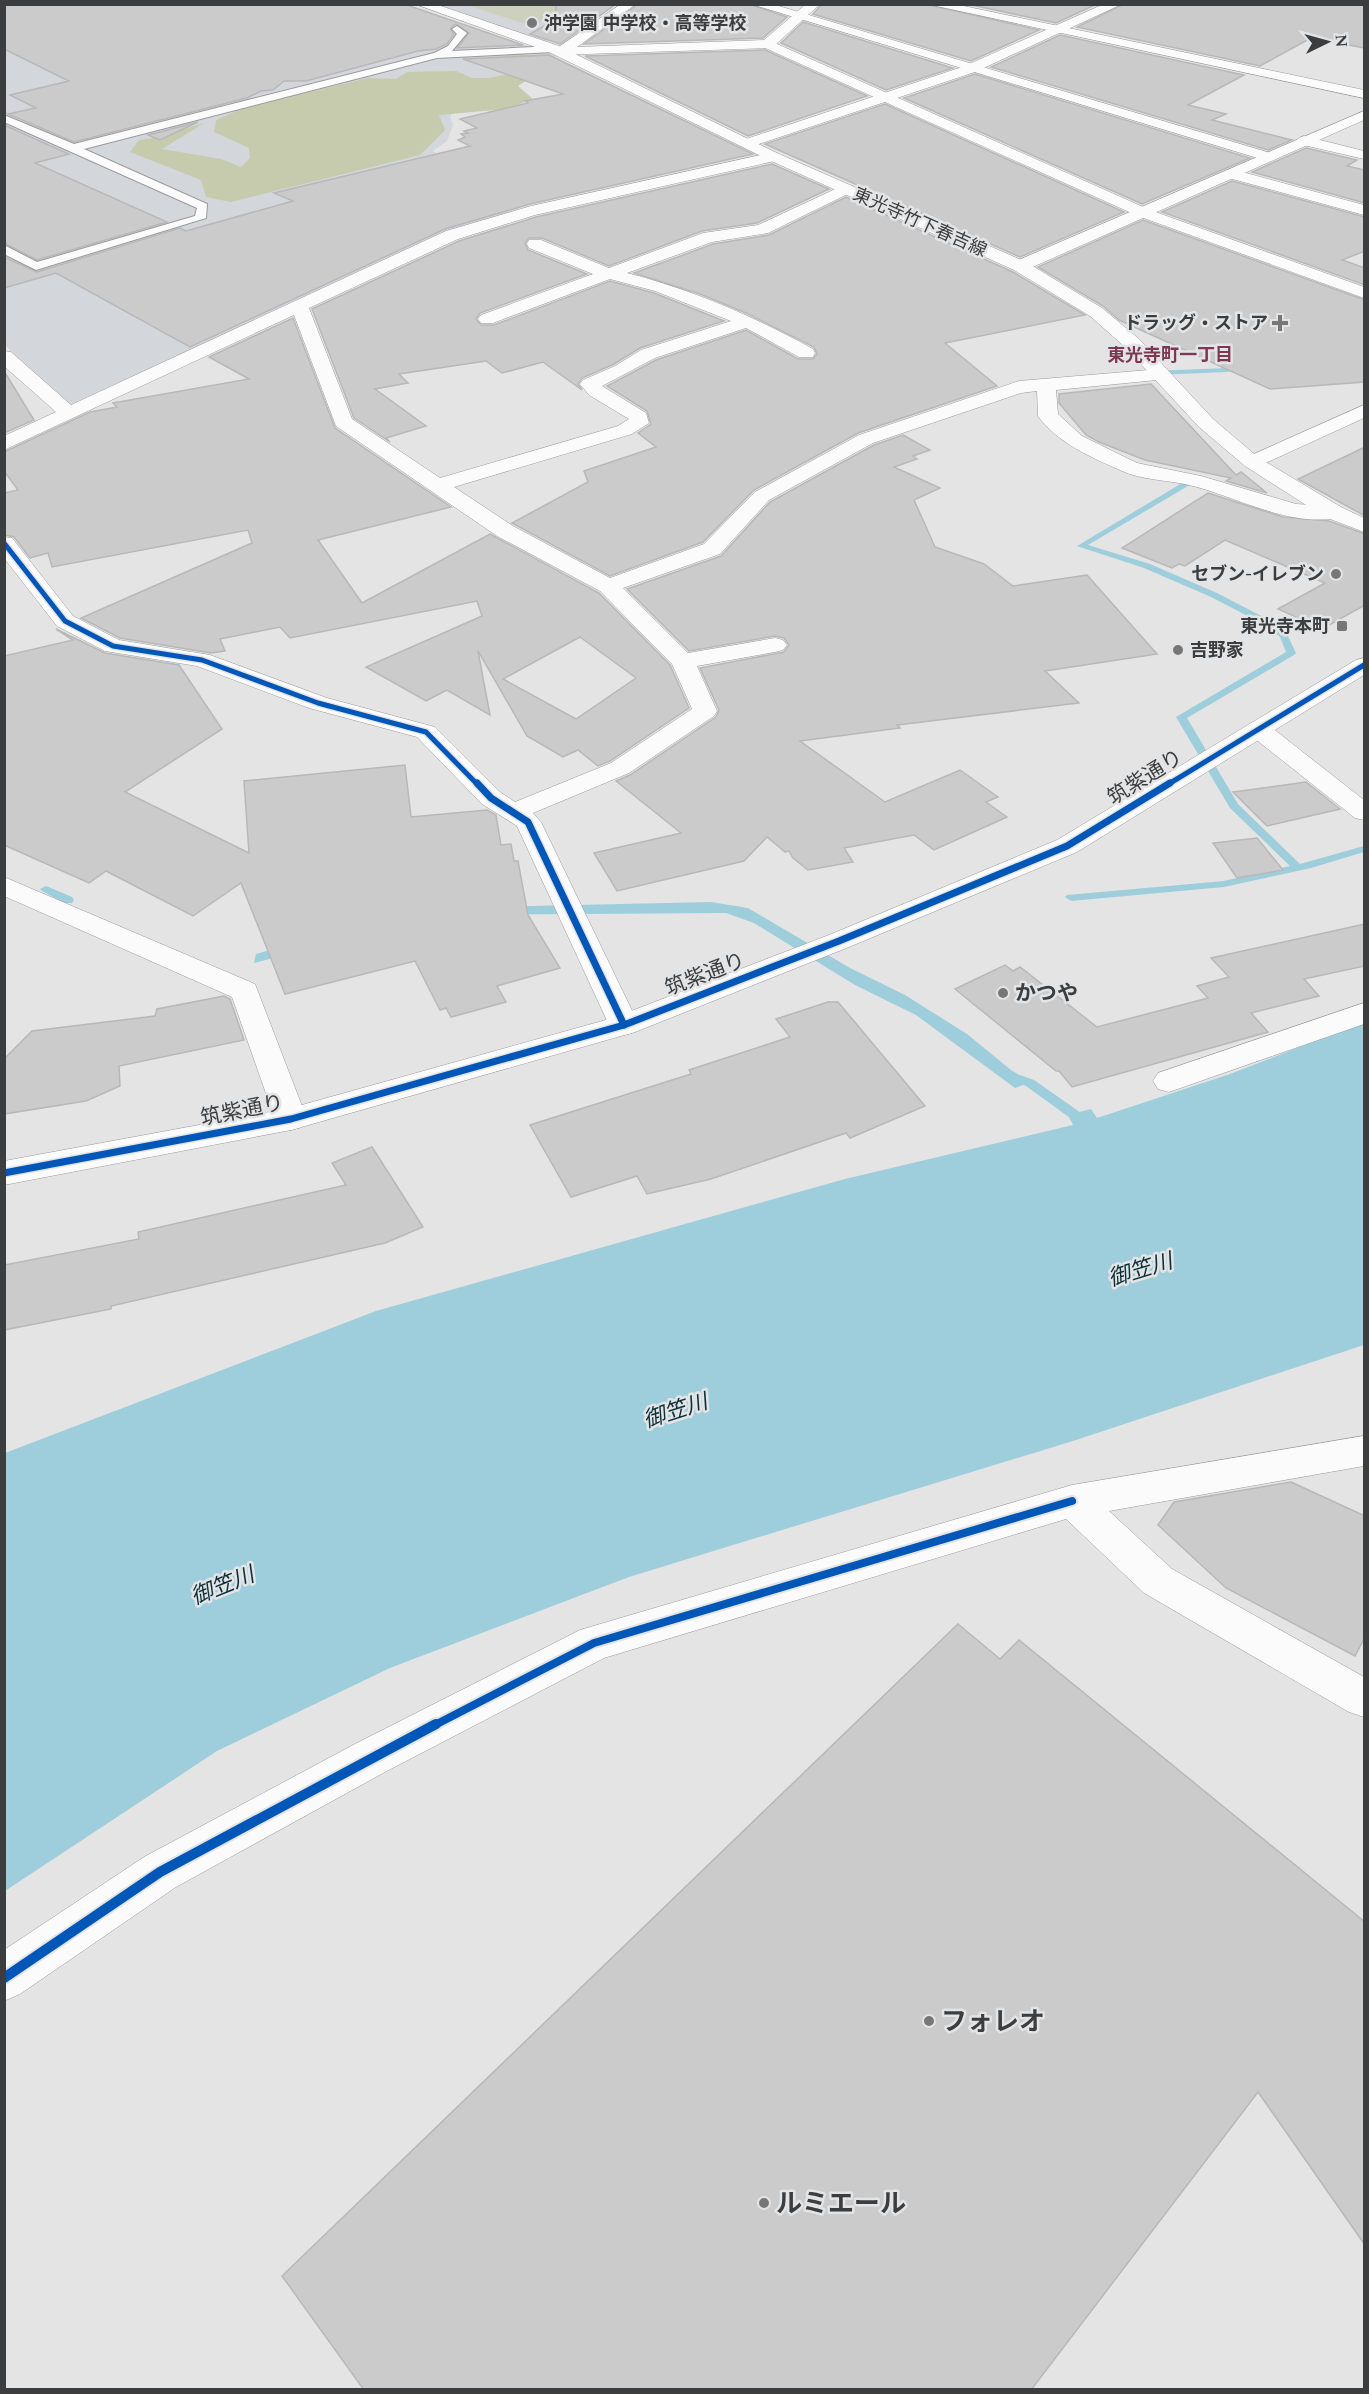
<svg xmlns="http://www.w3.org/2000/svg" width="1369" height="2394" font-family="Spectral,'Noto Sans JP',serif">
	<rect width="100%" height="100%" fill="#e4e4e5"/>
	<g fill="#d3d6db">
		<polygon points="4,5 408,5 557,56 453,112 450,117 453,125 447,141 433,151 520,209 443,234 67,406 5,345"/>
		<polygon points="435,5 601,5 545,42"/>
	</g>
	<polygon fill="#ced0be" points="466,5 576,5 532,26"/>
	<polygon fill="#c7cbad" points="514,53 558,60 518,86 533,99 507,109 439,115 445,130 420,155 231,202 206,197 201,180 130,152 139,140 159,137 204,123 162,149 221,159 241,167 250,158 249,148 214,132 216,120 243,108 368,78 396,79 407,72 456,71 472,78 489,78 531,70 521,62 505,56"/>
	<g fill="#9ecedb">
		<polygon points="711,902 748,908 850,968 905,995 967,1034 1011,1070 1038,1086 1030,1089 1026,1084 1015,1088 916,1015 855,985 754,923 726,913 440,915 254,963 256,954 346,929 441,908"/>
		<polygon points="1364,1022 1364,1345 1076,1440 629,1577 390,1668 217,1751 5,1891 5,1453 376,1311 845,1179 1073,1125 1068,1115 1091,1109 1097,1118 1230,1074"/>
	</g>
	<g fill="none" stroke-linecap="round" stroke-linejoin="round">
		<g fill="#9ecedb" fill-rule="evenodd">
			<polygon points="1244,363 1248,365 1247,367 1227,372 1154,375 1150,373 1154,371 1227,368"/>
			<polygon points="1172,475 1178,475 1193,483 1088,545 1150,564 1217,593 1271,621 1287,634 1296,653 1294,655 1187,718 1238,804 1300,864 1364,846 1364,852 1311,868 1224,887 1071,901 1065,897 1067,895 1224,881 1290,866 1230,808 1176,717 1286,652 1280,637 1265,625 1211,597 1144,568 1077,546 1182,483 1172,479"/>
			<polygon points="46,886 72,897 74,900 72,903 64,903 42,891 40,889"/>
			<polygon points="1020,1075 1034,1080 1094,1122 1095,1125 1094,1128 1084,1128 1026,1086 1016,1082 1014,1079 1016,1076"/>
		</g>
	</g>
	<g fill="#cbcbcb" stroke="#b8b8b9" stroke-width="1.5" fill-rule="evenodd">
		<polygon points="4,4 404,4 523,45 457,48 469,33 456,24 450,29 454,34 447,44 436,49 418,51 306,81 284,81 273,90 261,91 247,98 74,142 8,114 36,108 10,95 69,81 4,49"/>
		<polygon points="556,4 616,4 560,44 530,34 556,19"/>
		<polygon points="638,4 749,4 787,17 763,38 584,44"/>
		<polygon points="822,4 925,4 1039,30 971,61 813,14"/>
		<polygon points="967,4 1097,4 1056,23"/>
		<polygon points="1124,4 1365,4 1365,48 1311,38 1260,66 1077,27"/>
		<polygon points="803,22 953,68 886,90 781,43"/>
		<polygon points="1060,35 1244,75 1188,105 1226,114 1212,120 1292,140 1268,150 991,67"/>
		<polygon points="765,50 867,96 748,136 585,56"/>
		<polygon points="549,55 753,154 530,204 445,229 190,347 56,273 4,288 4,257 37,272 180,228 186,231 293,201 274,193 470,146 458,140 465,137 461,134 468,133 464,131 477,128 460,119 528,103 525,101 563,94 463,59"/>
		<polygon points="975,74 1250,158 1142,204 904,98"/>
		<polygon points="885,104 1124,212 1020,257 765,144"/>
		<polygon points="198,122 160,140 148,135"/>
		<polygon points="4,125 69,154 35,163 167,222 37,260 4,243"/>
		<polygon points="1306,148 1357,160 1347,166 1365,170 1365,203 1252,172"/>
		<polygon points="772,164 829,189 757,223 702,231 609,266 542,238 529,238 525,243 528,250 587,274 480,313 476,319 481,325 494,325 610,281 654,293 724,321 640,348 614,364 582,378 578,384 582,390 543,362 502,373 486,361 399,374 408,383 375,389 426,426 386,438 390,442 354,418 312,309 459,241 536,217"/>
		<polygon points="1232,181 1365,217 1365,251 1342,260 1365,268 1365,285 1162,212"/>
		<polygon points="846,197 1013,272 1085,315 945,343 997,386 858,433 754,490 703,542 610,576 512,523 588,482 584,471 656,447 638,433 651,424 647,411 607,386 656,360 746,330 798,359 813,359 817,354 814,347 746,313 700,294 634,273 713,244 769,235"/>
		<polygon points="1143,220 1365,300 1365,382 1270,389 1119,320 1103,306 1038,267"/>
		<path d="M293 318 335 428 451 507 318 540 362 603 490 534 599 593 670 665 689 708 610 761 598 766 578 750 563 757 527 736 478 651 490 715 447 690 426 701 366 667 482 616 477 601 290 638 280 627 220 639 225 651 211 653 120 638 81 618 252 543 248 530 52 567 48 553 30 558 14 537 4 535V493L18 490 4 471V452L90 412 117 407 113 403 249 379 209 357ZM580 637 636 678 576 719 503 679Z"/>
		<polygon points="4,371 34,420 4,433"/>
		<polygon points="1151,384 1236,475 1241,472 1267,493 1226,481 1231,478 1145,460 1099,442 1086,435 1059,403 1059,394"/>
		<polygon points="903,435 930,450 913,456 917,459 894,467 940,488 914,500 935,547 984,564 1013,586 1087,575 1157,654 1045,671 1079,703 897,725 900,728 800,741 885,802 960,770 998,797 986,802 1007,817 934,850 914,835 844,848 853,862 808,870 793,858 789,851 785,852 767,837 744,861 617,891 594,853 681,833 616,781 630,775 716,717 719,710 700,668 784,652 789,645 784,638 775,636 689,651 627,589 721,556 770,502 874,445"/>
		<polygon points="1365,447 1365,516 1298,479"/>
		<polygon points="1208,493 1283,517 1329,521 1365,534 1365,605 1322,629 1278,609 1325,583 1225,540 1185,566 1179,564 1172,568 1122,548"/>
		<polygon points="56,629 105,653 179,665 222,729 125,792 249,853 244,781 405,765 411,817 487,810 496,815 501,845 511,844 514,861 518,861 528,915 560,968 497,986 506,1002 451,1017 446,1008 440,1010 415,961 285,994 241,883 193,916 106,871 89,883 4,845 4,656 73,640"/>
		<polygon points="1306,782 1340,809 1267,826 1233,792"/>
		<polygon points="1257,838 1283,870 1237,878 1213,843"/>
		<polygon points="1365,924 1365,966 1304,979 1319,996 1251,1013 1268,1032 1072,1087 1059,1071 1056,1071 955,989 1005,965 1013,971 1020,967 1097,1027 1208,998 1197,986 1229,977 1211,958"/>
		<polygon points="224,996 230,999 244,1040 119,1066 120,1086 86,1101 4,1114 4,1059 32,1031 155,1016 157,1009"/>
		<polygon points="828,1002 838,1002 925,1106 850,1138 846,1133 711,1179 647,1194 637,1176 571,1197 530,1125 691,1074 689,1070 790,1037 776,1019"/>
		<polygon points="372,1147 423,1227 385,1243 111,1306 111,1309 4,1330 4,1265 139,1239 138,1232 346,1185 332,1163"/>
		<polygon points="1291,1482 1365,1516 1365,1637 1355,1656 1226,1588 1158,1525 1174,1502"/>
		<polygon points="958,1624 1000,1659 1019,1640 1365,1922 1365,2245 1258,2092 1031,2390 364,2390 282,2276"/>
	</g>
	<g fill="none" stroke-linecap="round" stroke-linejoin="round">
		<defs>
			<polygon id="service" points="457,26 467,33 452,51 554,46 559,49 554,52 437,58 84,149 207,204 206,218 36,270 4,254 4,245 37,262 195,216 197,208 4,122 4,115 74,144 434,53 448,46 457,34 452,29"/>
			<g id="minor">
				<polygon points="751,4 772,4 1274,154 1277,157 1274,160 1264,160"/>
				<polygon points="927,4 954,4 1364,90 1364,98"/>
				<polygon points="768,40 1150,210 1364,287 1364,298 1138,216 763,47 761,44"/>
				<polygon points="1304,136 1364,151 1364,159 1299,144 1296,141 1299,138"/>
				<path d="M774 152 779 154 782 157 779 160 535 215 458 239 309 308 352 419 440 478 618 426 629 419 589 395 580 384 583 380 615 366 641 350 731 321 655 291 610 279 493 323H481L478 319 481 315 593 274 529 248 527 244 529 240H541L609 268 703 233 758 225 846 184 854 189 852 192 768 233 712 242 627 273C693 290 753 316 813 349L815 353 813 357H799L746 328 655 358 602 386 646 413 649 423 632 434 454 487 513 526 610 578 704 544 755 492 859 435 1019 381 1160 369 1167 371 1170 375 1167 379 1056 390 1058 414 1082 436 1137 463 1201 476 1296 504 1341 507 1344 512 1341 517C1291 529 1236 496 1189 485 1167 480 1142 480 1122 471 1093 458 1057 443 1038 416L1037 391 1021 393 873 443 769 500 720 554 623 588 688 653 775 638 783 640 787 645 783 650 775 652 697 666 717 711 714 716 629 773 533 813 541 822 639 1025 635 1032 624 1035 613 1032 609 1025 517 826 482 804 417 737 309 708 197 666 105 651 57 626 4 558V537L12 538 73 616 119 640 210 655 327 698 435 727 500 792 515 802 611 763 692 709 672 664 600 591 497 536 336 426 294 315 4 450V436L56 412 4 366V351L11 352 71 405 446 231 531 206Z"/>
				<polygon points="1231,169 1364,205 1364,215 1225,177 1223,174"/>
				<polygon points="1364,405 1364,418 1259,466 1245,466 1242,462 1245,458"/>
				<polygon points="1258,721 1267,724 1364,800 1364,820 1355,818 1249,734 1245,729 1249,724"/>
				<polygon points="4,877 255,984 307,1119 302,1127 291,1130 280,1127 275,1119 232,997 4,896"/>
				<polygon points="1364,1003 1364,1024 1169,1092 1158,1089 1153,1081 1158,1073"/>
				<polygon points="1364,1436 1364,1466 1109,1511 1172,1569 1364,1677 1364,1717 1349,1712 1144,1593 1066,1519 604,1658 385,1772 176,1887 20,1994 4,2001 4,1950 144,1857 355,1744 580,1630 1072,1485"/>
			</g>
			<g id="tertiary">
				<polygon points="621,4 636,4 577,47 764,40 806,4 820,4 773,47 768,48 556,55 556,49"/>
				<polygon points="1104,4 1122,4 975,72 753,146 748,148 740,143 743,140 965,66"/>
				<polygon points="1364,111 1364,120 1026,270 1020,271 1011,266 1014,262"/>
				<polygon points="1364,658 1364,675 1077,852 849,947 635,1032 291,1130 4,1185 4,1161 291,1108 613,1018 829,935 1057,840 1356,660"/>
			</g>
			<polygon id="secondary" points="415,4 435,4 559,46 779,154 1026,262 1102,308 1139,339 1213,419 1259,458 1341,507 1364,518 1364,532 1325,517 1245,466 1199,427 1125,347 1090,316 1014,270 769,160 549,52"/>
		</defs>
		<use href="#service" stroke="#9a9a9b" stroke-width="2"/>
		<use href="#minor" stroke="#9a9a9b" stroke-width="1"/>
		<use href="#tertiary" stroke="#9a9a9b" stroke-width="1"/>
		<use href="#secondary" stroke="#9a9a9b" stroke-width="1"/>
		<use href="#service" fill="#fbfbfb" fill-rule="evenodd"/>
		<use href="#minor" fill="#fbfbfb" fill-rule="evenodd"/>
		<use href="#tertiary" fill="#fbfbfb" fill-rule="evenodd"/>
		<use href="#secondary" fill="#fbfbfb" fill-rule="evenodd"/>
		<defs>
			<g id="cycleway-far3">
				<polyline points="4,543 65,621 113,646 202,660 318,703 426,732 478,785"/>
				<polyline points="1167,785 1364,665"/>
			</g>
			<g id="cycleway-far2">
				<polyline points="477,783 491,798 528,822 624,1025"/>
				<polyline points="4,1173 291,1119 624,1025 839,941 1067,846 1170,783"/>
			</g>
			<polyline id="cycleway-far1" points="433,1726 594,1643 1072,1501"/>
			<polyline id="cycleway" points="4,1978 160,1872 436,1724"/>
		</defs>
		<use href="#cycleway-far3" stroke="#e3e4e6" stroke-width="8"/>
		<use href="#cycleway-far2" stroke="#e3e4e6" stroke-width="10"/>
		<use href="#cycleway-far1" stroke="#e3e4e6" stroke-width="12"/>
		<use href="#cycleway" stroke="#e3e4e6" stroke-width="14"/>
		<use href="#cycleway-far3" stroke="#0057b8" stroke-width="5"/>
		<use href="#cycleway-far2" stroke="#0057b8" stroke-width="7"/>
		<use href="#cycleway-far1" stroke="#0057b8" stroke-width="8"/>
		<use href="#cycleway" stroke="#0057b8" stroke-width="10"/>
	</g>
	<g fill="#777778" stroke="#e3e4e6" stroke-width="2">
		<circle cx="532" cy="23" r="6"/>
		<path d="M1277 314h6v6h6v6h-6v6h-6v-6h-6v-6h6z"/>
		<circle cx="1336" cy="574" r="6"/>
		<rect x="1336" y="620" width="12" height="12" rx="3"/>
		<circle cx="1178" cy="650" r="6"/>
		<circle cx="1003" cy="993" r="6"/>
		<circle cx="929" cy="2021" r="6"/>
		<circle cx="764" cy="2203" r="6"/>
	</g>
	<g text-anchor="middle" stroke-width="5" stroke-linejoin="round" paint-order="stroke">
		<g font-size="18" font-weight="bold" fill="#3c3d3e" stroke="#e3e4e6" text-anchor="end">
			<text x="544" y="29" text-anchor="start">沖学園 中学校・高等学校</text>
			<text x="1268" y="329">ドラッグ・ストア</text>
			<text x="1324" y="580">セブン-イレブン</text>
			<text x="1330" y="632">東光寺本町</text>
			<text x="1190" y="656" text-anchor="start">吉野家</text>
		</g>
		<g font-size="18" fill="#3c3d3e" stroke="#e3e4e6">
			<text transform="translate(920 222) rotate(24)" y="6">東光寺竹下春吉線</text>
		</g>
		<g font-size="18" font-weight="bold" fill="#7d3850" stroke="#e3e4e6">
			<text x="1170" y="361">東光寺町一丁目</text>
		</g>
		<g font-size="21" fill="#3c3d3e" stroke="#e3e4e6">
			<text transform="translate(1145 777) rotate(-32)" y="7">筑紫通り</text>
			<text transform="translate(705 974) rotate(-21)" y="7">筑紫通り</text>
			<text transform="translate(242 1110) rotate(-11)" y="7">筑紫通り</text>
		</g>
		<g font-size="21" font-weight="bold" fill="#3c3d3e" stroke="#e3e4e6" text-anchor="start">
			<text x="1015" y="1000">かつや</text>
		</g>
		<g font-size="22" font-style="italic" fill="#0d3038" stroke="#e3e4e6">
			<text transform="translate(1140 1269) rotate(-17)" y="8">御笠川</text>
			<text transform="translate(675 1410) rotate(-18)" y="8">御笠川</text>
			<text transform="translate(222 1585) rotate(-22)" y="8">御笠川</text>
		</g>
		<g font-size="26" font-weight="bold" fill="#3c3d3e" stroke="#e3e4e6" text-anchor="start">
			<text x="941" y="2030">フォレオ</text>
			<text x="776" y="2212">ルミエール</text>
		</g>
	</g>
	<rect width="1369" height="2394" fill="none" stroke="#3c3d3e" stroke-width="12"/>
	<g transform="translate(1327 42) rotate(85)" stroke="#e3e4e6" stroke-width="4.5" paint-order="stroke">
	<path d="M0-4.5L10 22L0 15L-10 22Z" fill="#3c3d3e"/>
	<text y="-9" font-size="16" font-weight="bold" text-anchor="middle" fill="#3c3d3e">N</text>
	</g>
</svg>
